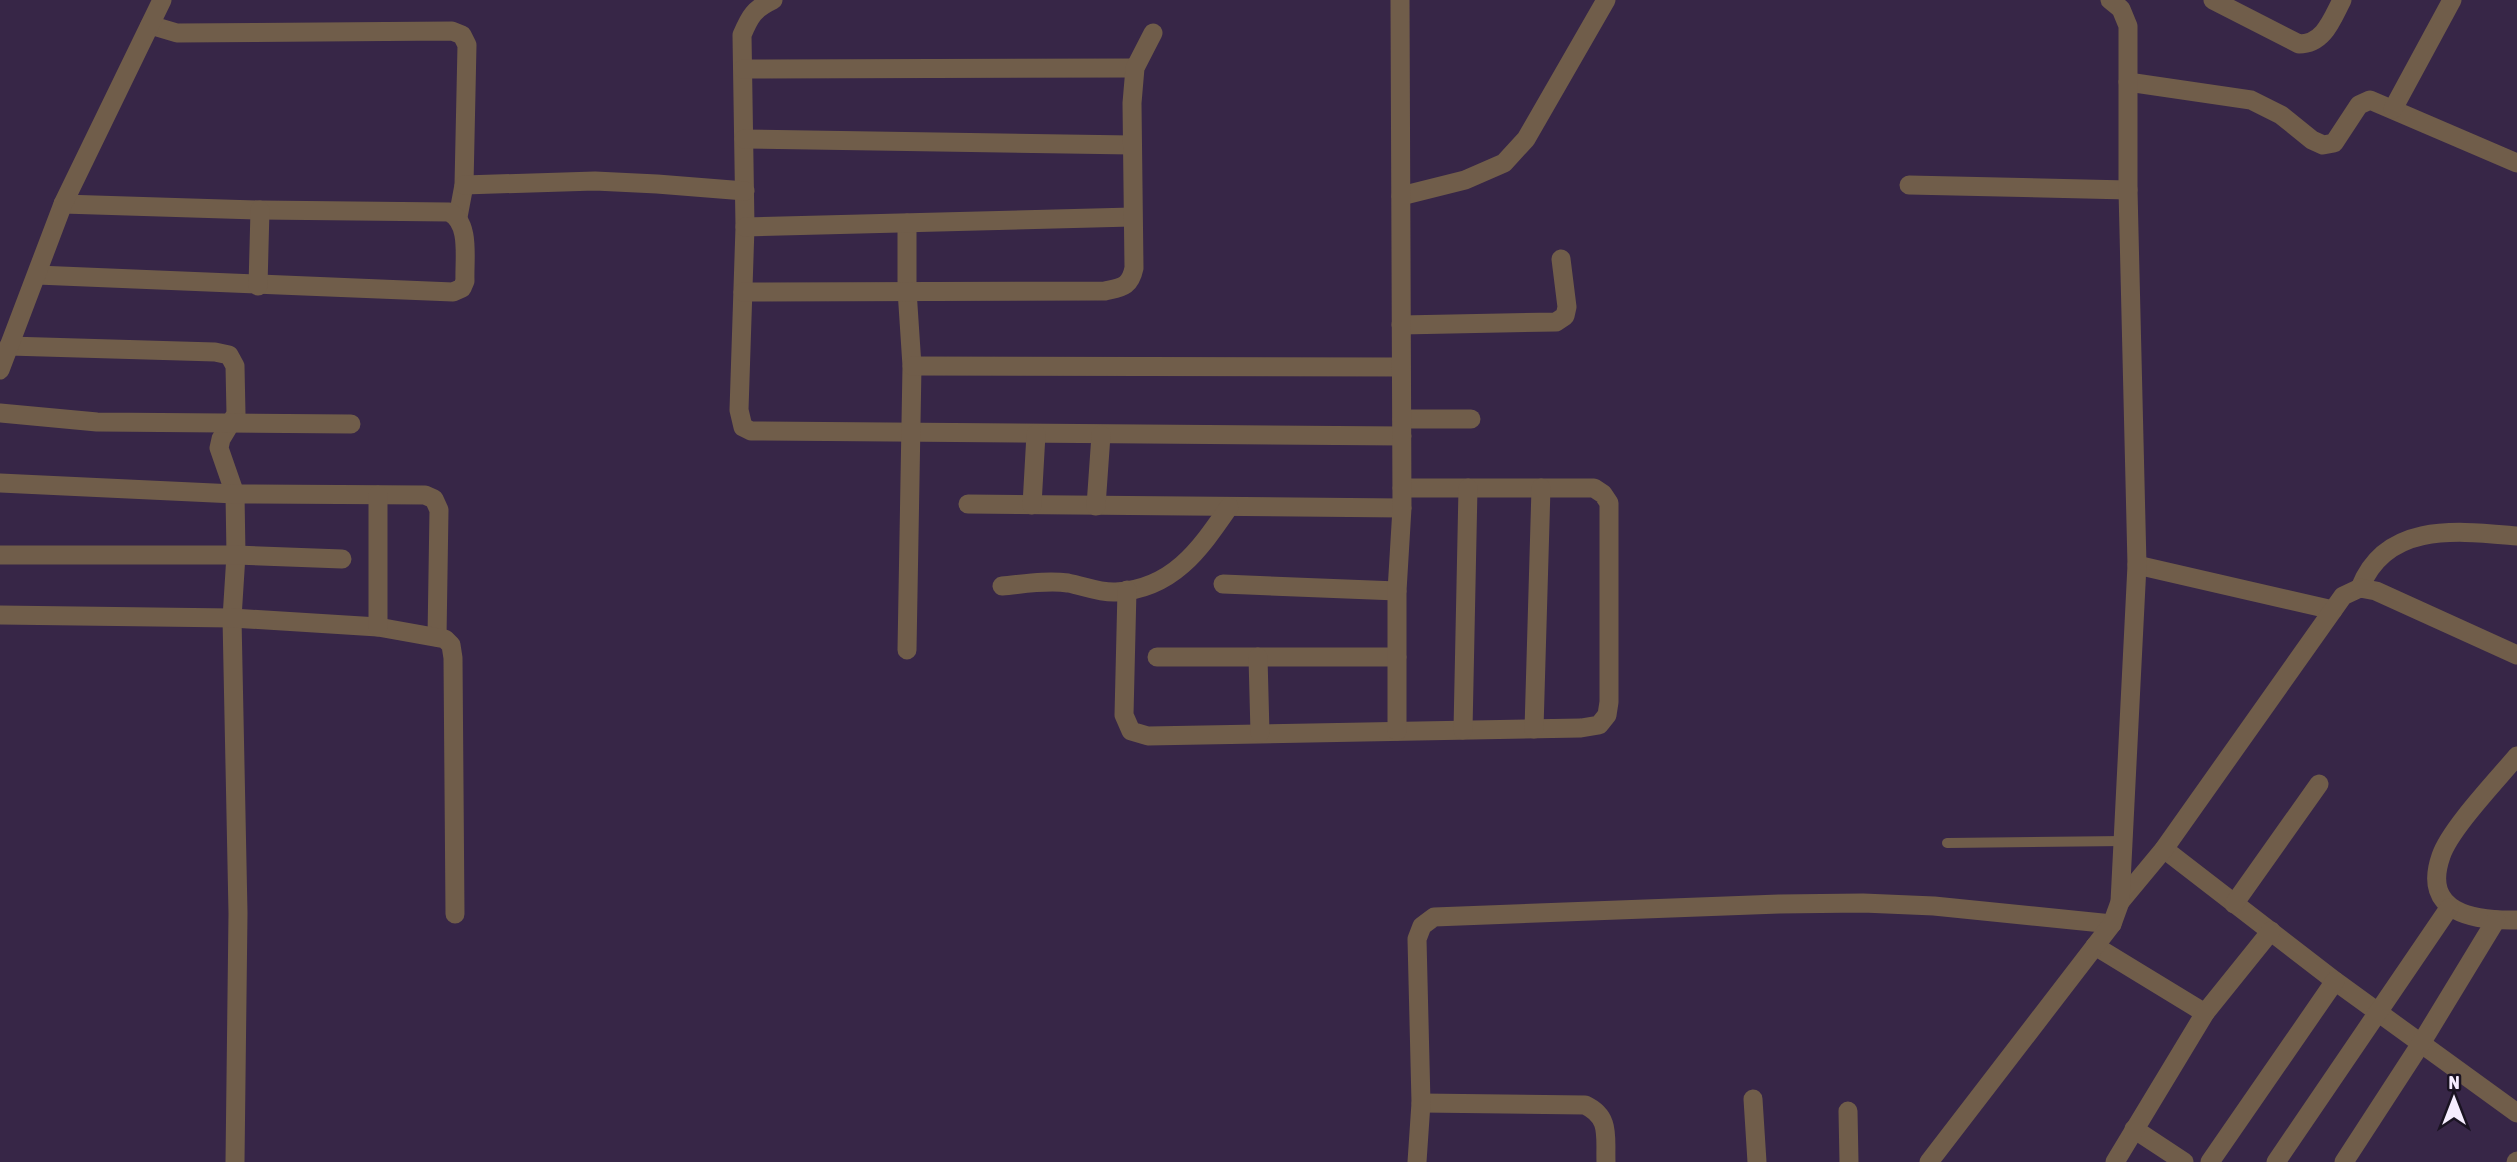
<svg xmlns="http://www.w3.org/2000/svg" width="2517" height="1162" font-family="'Asap Condensed',sans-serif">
	<rect width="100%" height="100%" fill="#372647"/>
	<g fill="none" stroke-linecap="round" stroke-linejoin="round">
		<polyline stroke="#705d4a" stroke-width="10" points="1947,843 2124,841"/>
		<g stroke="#705d4a" stroke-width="19">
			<path d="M773 0C754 9 750 16 742 35L745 227 739 410 743 427 751 431 1402 436"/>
			<path d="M2213 0 2299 44C2324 44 2332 19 2342 0"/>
			<polyline points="150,25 177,33 452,31 462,35 467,45 464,185 458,217"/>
			<polyline points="743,69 1135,68"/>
			<polyline points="2128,82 2251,100 2281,115 2312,140 2323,145 2334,143 2359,105 2370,100 2517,163"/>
			<polyline points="2393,109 2452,0"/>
			<polyline points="744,139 1132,145"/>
			<polyline points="464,185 595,181 657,184 745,191"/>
			<polyline points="1909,185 2128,190"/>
			<polyline points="1401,196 1465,180 1504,163 1526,139 1606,0"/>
			<polyline points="907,223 907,290 912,366 907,650"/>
			<polyline points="745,227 1132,217"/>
			<path d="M37 275 453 292 462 288 465 281C464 259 471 223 449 212L260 210 63 204"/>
			<polyline points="258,286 260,210"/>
			<path d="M743 292 1105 291C1122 287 1130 287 1134 268L1132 103 1135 68 1153 33"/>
			<polyline points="1401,325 1556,322 1565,316 1567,307 1561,259"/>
			<polyline points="9,346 215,352 229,355 235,366 236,414 221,439 219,448 235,494 236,555 232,618 238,913 235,1162"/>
			<polyline points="912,366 1401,367"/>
			<polyline points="0,370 63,204 162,0"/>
			<polyline points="0,413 97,422 351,424"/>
			<polyline points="1402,419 1471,419"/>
			<polyline points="0,483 235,494 425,495 434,499 439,510 437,637"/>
			<polyline points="968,504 1402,508"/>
			<polyline points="1032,505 1036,434"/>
			<polyline points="1096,506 1101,435"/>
			<polyline points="0,555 236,555 342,559"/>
			<polyline points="2137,565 2333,610"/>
			<polyline points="1223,584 1397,591"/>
			<path d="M1002 586C1024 584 1046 580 1068 583 1084 586 1100 593 1116 592 1173 589 1200 549 1229 507"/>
			<path d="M2360 588C2386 521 2459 531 2517 536"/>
			<polyline points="1127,590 1124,715 1131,731 1148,736 1581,728 1599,725 1607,715 1609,702 1609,503 1603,494 1594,488 1402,488"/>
			<polyline points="0,615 232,618 378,627 445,639 451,645 453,658 455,914"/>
			<polyline points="378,627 378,495"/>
			<polyline points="1157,657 1397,657"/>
			<polyline points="1258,657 1260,733"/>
			<polyline points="1534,729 1541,488"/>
			<polyline points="1463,730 1468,488"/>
			<polyline points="1397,731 1397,591 1402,508 1400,0"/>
			<path d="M2517 756C2497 780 2450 829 2441 856 2421 913 2474 921 2517 920"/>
			<polyline points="2164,849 2335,981 2517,1113"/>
			<polyline points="2120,902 2164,849 2343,596 2360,588 2376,591 2517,655"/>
			<polyline points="2234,904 2319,784"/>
			<polyline points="2095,946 2205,1013"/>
			<polyline points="1753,1099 1757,1162"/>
			<path d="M1421 1103 1585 1105C1611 1117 1605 1137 1606 1162"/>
			<polyline points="1848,1111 1849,1162"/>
			<polyline points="2134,1129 2184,1162"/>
			<polyline points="1417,1162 1421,1103 1417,939 1422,926 1434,917 1779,904 1863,903 1934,906 2112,924"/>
			<polyline points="2115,1162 2205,1013 2271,931"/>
			<polyline points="2210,1162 2335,981"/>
			<polyline points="2276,1162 2449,908"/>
			<polyline points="2344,1162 2420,1045 2496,920"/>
			<polyline points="2516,1162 2517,1161"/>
		</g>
		<polyline stroke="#705d4a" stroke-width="19" points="1929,1162 2112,924 2120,902 2137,565 2128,190 2128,26 2121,9 2110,0"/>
	</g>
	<g transform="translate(2454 1099)" stroke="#1a1322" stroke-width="5" paint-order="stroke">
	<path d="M0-5L12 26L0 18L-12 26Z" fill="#f6edff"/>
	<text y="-10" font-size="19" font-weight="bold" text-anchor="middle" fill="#f6edff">N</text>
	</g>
</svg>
